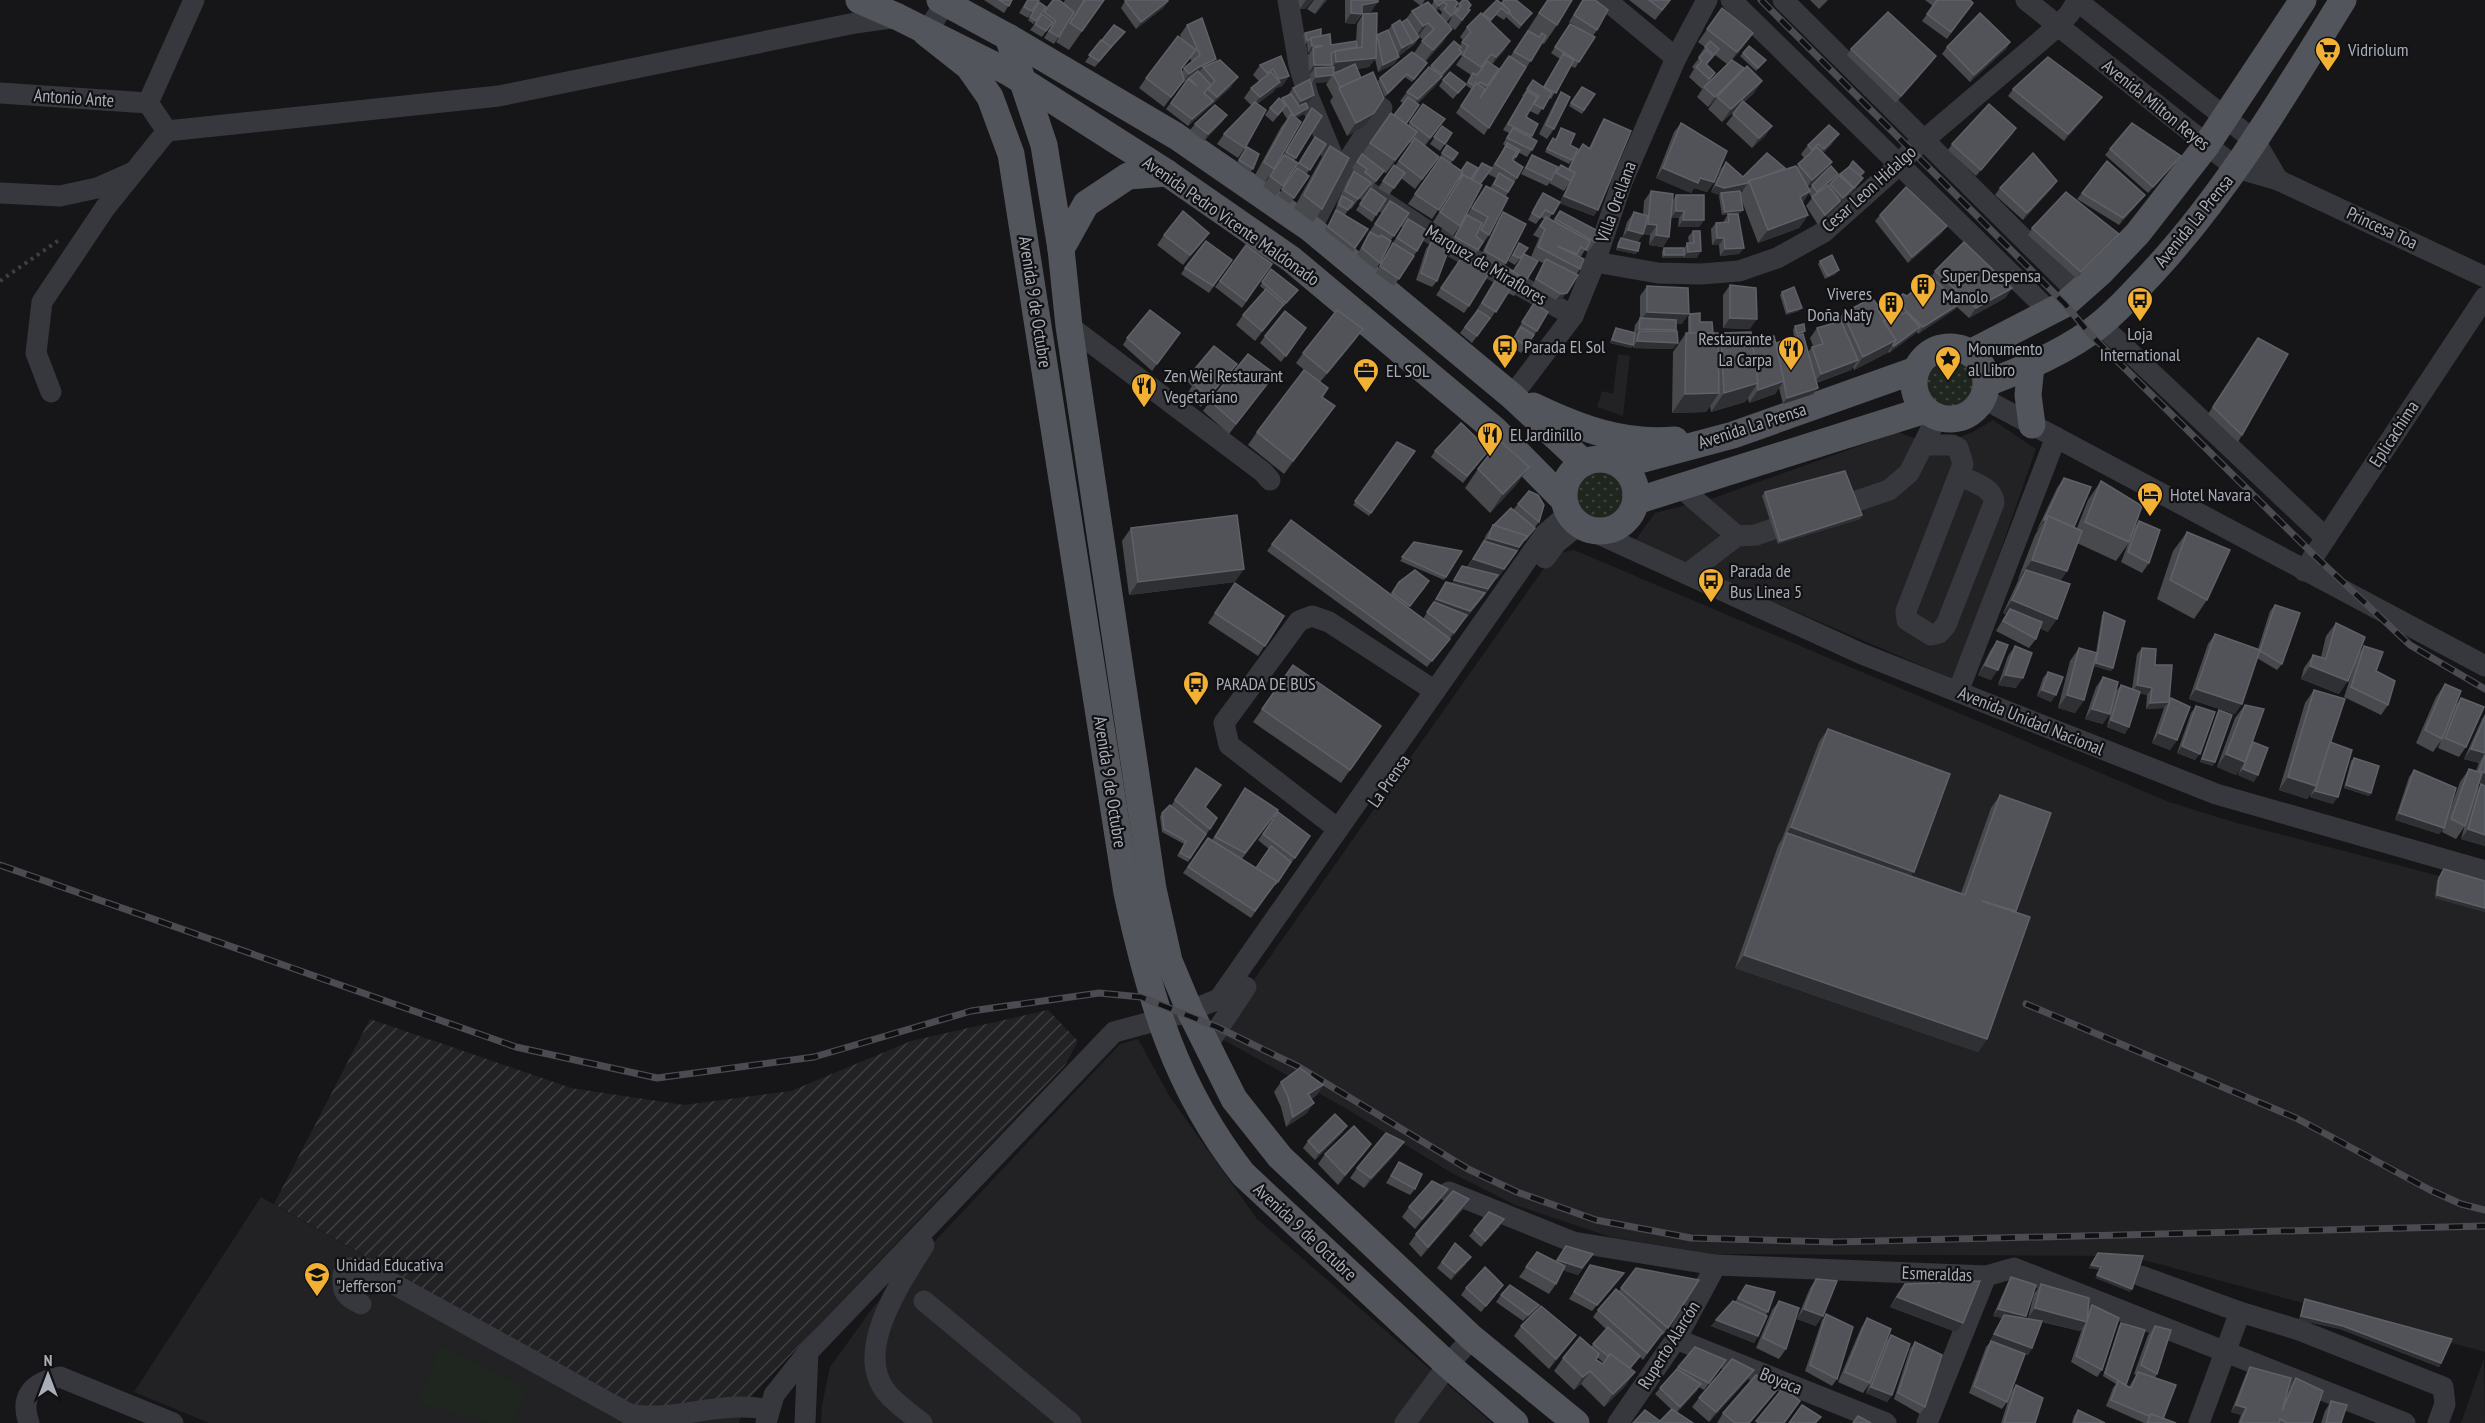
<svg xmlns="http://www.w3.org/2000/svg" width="2485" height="1423" font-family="'PT Sans Narrow',sans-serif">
	<defs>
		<pattern id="industrial-furrows" width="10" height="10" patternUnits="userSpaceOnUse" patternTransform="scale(1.5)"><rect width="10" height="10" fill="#222225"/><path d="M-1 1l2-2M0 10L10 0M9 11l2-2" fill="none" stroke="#3f3f43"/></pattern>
		<pattern id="park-dots" width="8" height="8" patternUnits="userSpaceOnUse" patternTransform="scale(1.5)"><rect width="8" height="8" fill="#1e261f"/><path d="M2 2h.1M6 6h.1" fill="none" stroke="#3c433d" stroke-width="1.8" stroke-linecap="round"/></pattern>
	</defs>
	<rect width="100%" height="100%" fill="#161618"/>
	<g fill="#222225">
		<polygon points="1618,354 1630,356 1623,416 1597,407 1602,391 1613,394"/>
		<polygon points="1993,420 2036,449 1955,680 1634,542 1655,513 1714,498 1898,432 1922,441 1946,442 1973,432"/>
		<polygon points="1574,550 2169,802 2237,823 2485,888 2485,1352 2129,1256 1713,1254 1611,1237 1515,1205 1450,1172 1340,1105 1222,1039 1224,1022 1554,554"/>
		<polygon points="1138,1039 1170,1097 1257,1219 1492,1423 821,1423 822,1405 830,1367 874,1306 1120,1044"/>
		<polygon points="261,1197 646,1416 748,1400 739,1423 209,1423 134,1392"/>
		<polygon points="2484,1358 2485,1423 2461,1423"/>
	</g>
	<polygon fill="url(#industrial-furrows)" points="1048,1010 1078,1041 1065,1065 748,1400 646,1416 274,1204 370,1019 571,1088 684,1105 791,1091 911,1041"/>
	<polygon fill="#1e261f" points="440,1345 526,1388 513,1423 490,1423 418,1403"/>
	<g fill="url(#park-dots)">
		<circle cx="1949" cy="383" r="30"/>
		<circle cx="1600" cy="494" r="30"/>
	</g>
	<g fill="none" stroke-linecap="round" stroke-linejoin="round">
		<polyline stroke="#3d3f44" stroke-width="4" stroke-dasharray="3 4.5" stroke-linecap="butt" points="0,281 59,240"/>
		<g stroke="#37383d" stroke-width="21">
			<polyline points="1288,0 1299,65 1309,98 1333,157 1345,165"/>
			<polyline points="1606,0 1676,58"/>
			<polyline points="1731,0 2050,312"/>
			<polyline points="1783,0 2078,293"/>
			<polyline points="2026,0 2236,168 2278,180 2485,277"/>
			<polyline points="2076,0 2255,141 2278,180"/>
			<polyline points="926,33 947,0"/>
			<polyline points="0,93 148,103"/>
			<polyline points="167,131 499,96 855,23 898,17"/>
			<polyline points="1340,173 1444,242 1573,316"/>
			<polyline points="0,193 60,196 97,188 131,173"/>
			<polyline points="1311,229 1340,173 1382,108"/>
			<polyline points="1595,262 1658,273 1701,274 1739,271 1777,258 1824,232 1899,165 1911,151 2058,26 2069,14 2078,0"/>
			<polyline points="2100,324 2326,538"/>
			<polyline points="1069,326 1263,472 1270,480"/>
			<polyline points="51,392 36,353 42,302 105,208 167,131 148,103 194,0"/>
			<polyline points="1512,396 1573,316 1595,262 1622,182 1676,58 1707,0"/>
			<polyline points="1984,399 2485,666"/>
			<path d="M1924 445H1952L1958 448 1963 464 1906 611 1907 620 1931 635 1939 633 1946 625 1994 503C1994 487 1972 482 1960 476"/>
			<polyline points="1680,487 1737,536 1756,535 1773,529"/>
			<polyline points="1854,502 1889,490 1909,473 1937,417"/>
			<polyline points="1592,531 1862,654 2216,794 2485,871"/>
			<polyline points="1545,558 1556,543 1578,525"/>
			<polyline points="2304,571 2485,297"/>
			<polyline points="1687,574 1737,536"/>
			<polyline points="1958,692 2056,437"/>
			<polyline points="1338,829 1229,745 1224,723 1299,621 1312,616 1329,622 1435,691"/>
			<polyline points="1208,1044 1246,987"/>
			<polyline points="1449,1192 1573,1242 1716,1265 1986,1276 2014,1268 2405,1423"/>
			<polyline points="2141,1276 2240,1312 2299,1330 2443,1387 2445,1404 2438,1423"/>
			<polyline points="924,1301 1071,1423"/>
			<path d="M361 1304C345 1295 342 1294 343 1275L350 1268H365L629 1414C674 1423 722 1399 769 1410"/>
			<polyline points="1676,1339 1886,1423"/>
			<path d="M29 1423C19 1395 34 1382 60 1377L173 1423"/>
			<polyline points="766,1423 774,1395 808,1352 1114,1032 1184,1013 1219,999 1545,534 1568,514"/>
			<polyline points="805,1423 808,1352"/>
			<path d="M922 1423C911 1414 896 1404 887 1393 852 1351 902 1281 924 1245"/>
			<polyline points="1405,1423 1448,1365 1472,1338"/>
			<polyline points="1618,1423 1676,1339 1716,1265"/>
			<polyline points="1927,1423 1986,1276"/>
			<polyline points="2199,1423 2240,1312"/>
		</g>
		<g stroke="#53555c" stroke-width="27">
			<polyline points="859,0 898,17 1010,73 1167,173 1291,259 1494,429 1563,499"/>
			<polyline points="940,0 1008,37 1176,136 1311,229 1512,396 1584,463"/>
			<path d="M926 33 969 67 990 97 1011 154 1127 893C1150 999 1175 1087 1243 1174L1448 1365 1515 1423"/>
			<polyline points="1008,37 1044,145 1061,249 1069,326 1153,889 1169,961 1190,1011 1234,1099 1280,1157 1472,1338 1576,1423"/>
			<polyline points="1061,249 1086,204 1128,176 1167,173"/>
			<circle cx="1950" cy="383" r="36"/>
			<polyline points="1970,353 2065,304 2100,273 2138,233 2206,146 2303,0"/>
			<polyline points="2031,366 2028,395 2032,425"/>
			<path d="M1987 383C2022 370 2058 355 2089 333 2113 316 2132 294 2152 273 2228 191 2284 95 2343 0"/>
			<path d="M1533 406C1579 428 1624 445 1675 440"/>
			<circle cx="1600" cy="495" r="36"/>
			<polyline points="1621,465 1733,435 1916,370"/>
			<polyline points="1636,501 1925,410"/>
		</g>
		<defs>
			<g id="rail">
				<polyline points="1761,0 2065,304 2089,333 2314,555 2410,645 2485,689"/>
				<polyline points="0,865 516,1047 657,1078 814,1057 971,1011 1099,993 1141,997 1217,1027 1299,1067 1468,1169 1517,1192 1596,1220 1691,1238 1835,1242 2485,1226"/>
				<polyline points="2026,1004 2296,1118 2430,1190 2461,1204 2485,1210"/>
			</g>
		</defs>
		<use href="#rail" stroke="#4a4c52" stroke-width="7"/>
		<use href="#rail" stroke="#111113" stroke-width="4.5" stroke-dasharray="14" stroke-linecap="butt"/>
	</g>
	<g fill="#47494d" fill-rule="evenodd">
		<polygon points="984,0 1012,0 1004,13"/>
		<polygon points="1027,0 1039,0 1028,18 1019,13"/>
		<polygon points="1053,0 1063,3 1065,0 1104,0 1069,50 1056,42 1070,20 1070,19 1054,44 1044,38 1051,27 1050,26 1042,37 1030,30"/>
		<polygon points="1298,0 1313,0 1305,9 1300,9"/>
		<polygon points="1314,0 1327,0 1315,14 1307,9"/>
		<polygon points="1345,0 1378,0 1371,12 1362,14 1355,24 1345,23"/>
		<polygon points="1413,0 1425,0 1421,6"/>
		<polygon points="1497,0 1502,3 1532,13 1519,29 1506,17 1504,20 1496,15 1490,22 1510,41 1492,65 1499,69 1485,89 1481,97 1510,57 1547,0 1572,0 1557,25 1544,44 1542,43 1484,135 1456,113 1471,89 1466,85 1471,75 1456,65 1462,56 1460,55 1435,86 1417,104 1406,124 1408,125 1423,104 1445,119 1425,146 1439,157 1415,189 1401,178 1389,195 1378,188 1394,165 1395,166 1411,143 1410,142 1386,173 1383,172 1372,187 1369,186 1351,209 1349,208 1345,215 1368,229 1353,252 1325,230 1335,212 1338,201 1347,181 1354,171 1362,177 1362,176 1352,168 1391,113 1394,115 1403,103 1400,101 1407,92 1430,68 1454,41 1460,46 1463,40 1460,37 1467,27 1483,14"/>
		<polygon points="1629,0 1671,0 1655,20"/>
		<polygon points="1810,0 1828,0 1819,9"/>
		<polygon points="1925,0 1970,0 1973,3 1947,39 1922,21 1933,6"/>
		<polygon points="1125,1 1168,1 1163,8 1136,29 1121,8"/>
		<path d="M1434 1 1458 3 1455 7 1456 8 1459 4 1468 9 1463 20 1455 30 1448 24 1453 15 1446 23 1443 42 1425 62 1427 63 1412 82 1405 77 1385 97 1378 81 1380 78 1414 53 1423 40 1419 36V37L1415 44 1398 56 1399 57 1394 64 1378 72 1375 59 1369 67 1357 69 1365 126 1347 136 1330 101 1333 97 1326 84 1328 82 1312 83 1310 75 1312 72H1309L1308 55 1310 53H1308L1307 44 1308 43 1305 44 1303 36 1305 33 1321 36 1331 45 1356 42 1357 24 1363 14 1377 35 1388 30 1392 25 1401 23 1406 19 1412 11 1431 6ZM1439 9 1442 12 1440 16 1436 11Z"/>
		<polygon points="1582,1 1597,30 1593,36 1579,62 1575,68 1571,66 1551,99 1549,98 1538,115 1530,111 1526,117 1538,124 1531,137 1532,150 1527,157 1518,152 1514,161 1517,178 1506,196 1489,235 1482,245 1481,245 1476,254 1452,240 1460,226 1453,236 1433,222 1459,181 1458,180 1432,219 1408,204 1441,157 1440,157 1447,145 1458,153 1451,163 1445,160 1471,179 1480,184 1461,224 1486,186 1490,188 1496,178 1488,174 1505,146 1503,144 1509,133 1503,130 1523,96 1522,96 1533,80 1543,87 1560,59 1551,53 1570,24 1585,32 1569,22"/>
		<polygon points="1039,2 1046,7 1033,24 1028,20"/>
		<path d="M1722 8 1753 33 1744 46 1732 60 1739 75 1762 81 1753 94 1744 102 1772 126 1765 136 1752 148 1726 124 1740 106 1722 122 1708 109 1716 99 1708 107 1697 97 1703 88 1702 89 1689 77 1694 69 1692 67 1699 58 1698 57 1705 47 1698 42ZM1715 55 1727 64 1709 82 1715 73 1707 65Z"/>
		<path d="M1187 25 1215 62 1231 87 1188 126 1166 109 1187 80 1182 83 1164 107 1139 88 1146 78 1182 39 1180 35ZM1190 58 1192 62 1184 68 1182 72 1181 70Z"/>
		<polygon points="1125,32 1095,67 1085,62 1101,40 1102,40"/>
		<polygon points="2010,42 2006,49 1970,82 1942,54 1947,47"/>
		<polygon points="1851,49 1936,56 1931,63 1896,103 1847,55"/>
		<polygon points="1743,53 1766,60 1756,71 1740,56"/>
		<polygon points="1281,56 1289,76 1282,86 1276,88 1273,92 1257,104 1245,148 1238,158 1217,144 1224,134 1252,106 1244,98 1251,88 1259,81 1253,75 1260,65"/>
		<polygon points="1443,80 1466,84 1453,99 1439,86"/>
		<polygon points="1582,87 1595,94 1582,114 1569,106"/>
		<polygon points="1293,88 1314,95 1307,105 1304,114 1296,118 1274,169 1265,182 1255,175 1281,127 1287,119 1282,111 1273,122 1265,115 1270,108 1282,98 1288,95"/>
		<polygon points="2013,89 2102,97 2097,104 2064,141 2008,96"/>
		<polygon points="1561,92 1554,129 1547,139 1539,134 1555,102"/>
		<polygon points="1312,108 1322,116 1294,161 1298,163 1276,196 1263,186 1281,159"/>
		<polygon points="1604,119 1594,216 1559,203 1549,219 1553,221 1560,211 1595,242 1588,252 1585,250 1580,258 1580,269 1562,299 1556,300 1532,286 1543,263 1531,257 1539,238 1533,235 1544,219 1541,217 1536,224 1528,220 1538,200 1543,193 1560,202 1568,185 1564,191 1549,183 1551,181 1547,186 1521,174 1532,155 1552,179 1561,165 1568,169 1571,162 1583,144 1589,148 1600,125"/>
		<polygon points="1223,121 1204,141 1190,130 1195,124"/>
		<polygon points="1681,123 1714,182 1707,192 1694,188 1691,193 1656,178 1674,132"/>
		<polygon points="1442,126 1445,144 1440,151 1430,144"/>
		<polygon points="1561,128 1570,145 1572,160 1569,164 1545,152 1550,142 1553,138 1555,140"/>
		<polygon points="2016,128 1976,176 1948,150 1952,144"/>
		<polygon points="1315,137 1326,144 1306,175 1309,176 1290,204 1278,196 1293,174 1293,173 1308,147"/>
		<path d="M1832 144 1823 153 1832 162 1825 172 1808 187 1809 189 1812 185 1834 179 1840 174 1861 177 1856 188 1847 197 1834 211 1818 225 1806 206 1812 198 1809 193 1803 202 1808 215 1799 228 1758 243 1740 196 1743 210 1740 213 1731 214 1744 248 1739 254 1720 256 1719 245H1712L1711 229 1716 223 1724 222V221L1728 214 1722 215 1719 196 1720 195 1711 192 1721 169 1726 162 1743 177 1785 168 1783 171 1797 167 1804 158 1801 154 1808 145ZM1743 190 1740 194 1735 191Z"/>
		<polygon points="1330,146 1322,209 1313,222 1294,208 1321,159"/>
		<polygon points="1247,147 1253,169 1250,172 1237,163"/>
		<polygon points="2110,149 2181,156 2176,162 2148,193 2105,155"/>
		<polygon points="2053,187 2023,220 1995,195 2000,188"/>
		<polygon points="1371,188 1376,215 1372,222 1356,210"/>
		<polygon points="1651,191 1673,200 1676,195 1704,220 1699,227 1678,227 1679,218 1671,218 1669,237 1663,247 1649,245 1650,235 1643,234 1637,242 1636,254 1616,250 1618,242 1621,238 1622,239 1627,222 1634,212 1643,215 1644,201"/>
		<polygon points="2082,193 2145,195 2140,201 2119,225 2077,199"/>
		<polygon points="1390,201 1409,213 1391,240 1380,263 1376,270 1357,255 1368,234"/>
		<polygon points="1503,212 1506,263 1504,266 1513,271 1538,261 1524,285 1522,284 1514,296 1508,293 1489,321 1488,321 1472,343 1460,333 1475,313 1501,269 1480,257 1499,218"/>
		<polygon points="1880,215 1942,233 1908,263 1875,221"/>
		<polygon points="1408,219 1417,251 1394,286 1376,273 1389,249"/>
		<polygon points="2032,228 2114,240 2076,278 2028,235"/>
		<polygon points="1693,231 1697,258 1683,258 1683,256 1681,258 1662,258 1662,251 1664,248 1684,249 1687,243 1689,243 1688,237"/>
		<polygon points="1209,233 1202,243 1183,265 1157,245 1164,235"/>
		<polygon points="1431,242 1437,281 1432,287 1416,280 1426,249"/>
		<polygon points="1519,243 1528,248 1515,265 1508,261"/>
		<polygon points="1246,245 1272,264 1242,308 1215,287"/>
		<polygon points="1462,257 1469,306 1464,313 1436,295"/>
		<polygon points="1232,260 1209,293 1181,274 1185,268"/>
		<polygon points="1820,261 1836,274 1825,279 1818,264"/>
		<polygon points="1271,269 1298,290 1284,306 1283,306 1255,341 1236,325 1243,315 1265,290 1260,286"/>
		<polygon points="1935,271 2012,288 2005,298 1969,318 1957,307 1954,310 1918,334 1917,332 1889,353 1888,352 1887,353 1854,370 1853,367 1851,370 1816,383 1818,388 1813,394 1783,404 1779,388 1775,394 1749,403 1748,398 1745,402 1711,412 1710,406 1706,412 1672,413 1673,352 1686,333 1688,333 1688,317 1690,314 1718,337 1721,333 1776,343 1794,337 1793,330 1795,326 1803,334 1808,352 1812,347 1813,346 1810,338 1817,328 1837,322 1843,313 1879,307 1877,310 1879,312 1893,304 1896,301 1907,296 1932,276"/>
		<polygon points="1730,285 1750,329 1723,328 1723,295"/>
		<polygon points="1647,286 1682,324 1676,323 1673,349 1633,348 1633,345 1631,348 1610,343 1614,331 1616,328 1634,332 1635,325 1640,318 1640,296"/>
		<polygon points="1782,292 1799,311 1786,315 1780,295"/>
		<polygon points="1534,303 1537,331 1521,353 1509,345 1517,333 1516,332"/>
		<polygon points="1306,328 1281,362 1260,343 1265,336"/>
		<polygon points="1180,333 1152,371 1123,345 1127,338"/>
		<polygon points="2258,338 2242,435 2238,442 2208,414"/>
		<polygon points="1356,339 1320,382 1322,397 1335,406 1284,474 1248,445 1257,432 1309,374 1296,363 1303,353"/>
		<polygon points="1193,371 1230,373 1201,407 1187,394 1192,386 1187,381"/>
		<polygon points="1268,383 1229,434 1203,411 1210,401"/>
		<polygon points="1397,442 1412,454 1369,516 1353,505"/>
		<polygon points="1435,451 1484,456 1463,483 1431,457"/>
		<polygon points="1529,467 1515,486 1490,513 1465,488 1478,469"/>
		<polygon points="2064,478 2074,527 2077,528 2088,500 2101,481 2134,528 2139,521 2149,563 2142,573 2121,562 2128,544 2116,561 2077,543 2067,571 2060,581 2048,632 2040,628 2036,639 2029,648 1996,631 2006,614 2003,613 2017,583 2019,579 2018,579 2035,535 2038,530 2037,530 2057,488"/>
		<polygon points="1765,492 1862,515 1860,519 1778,544 1762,496"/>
		<polygon points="1518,504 1539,522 1523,543 1497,579 1496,578 1484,596 1427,667 1267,551 1272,544 1391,595 1399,582 1425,588 1408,608 1423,619 1446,582 1452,583 1462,566 1467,567 1483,542 1486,535 1493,525 1494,526 1513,510"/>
		<polygon points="1131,528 1235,582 1129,595 1122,541"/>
		<polygon points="2187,532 2207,600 2194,619 2157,599 2173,551"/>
		<polygon points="1414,542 1462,551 1444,580 1400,561"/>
		<polygon points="1235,583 1284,616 1258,656 1208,623"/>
		<polygon points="2275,605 2282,664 2277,670 2257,658 2235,714 2189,699 2208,644 2215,634 2258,649 2270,611"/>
		<polygon points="2104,612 2113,668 2111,671 2094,666 2084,700 2075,713 2058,708 2070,661 2079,648 2096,653 2102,615"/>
		<polygon points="2336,623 2358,655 2364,646 2376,671 2388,705 2381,715 2344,697 2356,661 2339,694 2301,679 2304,668 2313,655 2321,657 2326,636"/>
		<polygon points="1997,641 1991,680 1978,675 1990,651"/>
		<polygon points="2015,646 2016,688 1998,685 2008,656"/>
		<polygon points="2142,648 2155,665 2169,702 2171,698 2177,740 2170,750 2152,743 2164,708 2146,709 2147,695 2139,693 2125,734 2107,727 2116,691 2121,685 2132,689 2137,654"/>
		<polygon points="1293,665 1381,726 1341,783 1253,722"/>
		<polygon points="2048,672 2051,702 2037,696 2043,678"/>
		<polygon points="2103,677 2103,724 2085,719 2096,687"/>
		<polygon points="2445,684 2455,706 2461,698 2466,747 2459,757 2438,748 2441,741 2433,752 2416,743 2436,697"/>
		<polygon points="2314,690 2330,742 2333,804 2310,797 2312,792 2307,799 2279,790 2305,703"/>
		<polygon points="2245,705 2251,745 2253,742 2254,782 2238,775 2241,767 2236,775 2217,767 2235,718"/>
		<polygon points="2196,706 2195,760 2177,753 2191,713"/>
		<polygon points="2219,710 2213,766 2200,762 2217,713"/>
		<polygon points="2485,714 2485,786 2478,783 2475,793 2481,784 2485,846 2461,839 2469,811 2465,826 2456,839 2442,832 2460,782 2469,769 2476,771 2479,763 2464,759 2482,719"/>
		<polygon points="1828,729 1911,876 1961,893 1991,808 2000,795 2015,912 1987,1039 1978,1052 1735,968 1778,846 1782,839 1819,742"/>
		<polygon points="2354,758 2371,793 2369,796 2344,788 2351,761"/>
		<polygon points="1196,768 1210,829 1188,862 1177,856 1184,844 1162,832 1160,816 1171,806"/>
		<polygon points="2414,770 2444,828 2439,834 2395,820 2409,777"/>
		<polygon points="1241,794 1278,810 1242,859 1256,868 1269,849 1258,840 1278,812 1310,836 1276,885 1274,885 1251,918 1183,873 1208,838 1212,840"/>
		<polygon points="2444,869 2485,881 2485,912 2435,898 2437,881"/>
		<polygon points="1281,1082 1323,1085 1317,1095 1311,1099 1307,1113 1286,1127 1281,1107 1274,1092"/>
		<polygon points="1343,1132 1315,1160 1303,1148 1308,1141"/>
		<polygon points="1371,1144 1364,1154 1338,1185 1318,1164 1325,1154"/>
		<polygon points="1397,1152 1364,1188 1350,1178 1357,1168"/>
		<polygon points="1399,1162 1415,1189 1410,1195 1386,1183"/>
		<polygon points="1448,1189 1441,1199 1415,1229 1402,1217 1409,1207"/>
		<polygon points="1469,1199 1463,1209 1421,1257 1409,1244 1416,1234"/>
		<polygon points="1500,1226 1481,1247 1469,1236 1474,1230"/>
		<polygon points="1455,1243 1466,1264 1451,1280 1437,1268"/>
		<polygon points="1566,1246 1593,1254 1578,1275 1563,1270 1556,1284 1549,1294 1519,1277 1537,1252 1556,1261"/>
		<polygon points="1590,1265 1624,1273 1592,1311 1569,1299"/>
		<path d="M1636 1268 1699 1280 1663 1335 1662 1333 1643 1360 1640 1357 1630 1369 1626 1385 1604 1407 1581 1384 1574 1390 1554 1371 1563 1358 1591 1347 1606 1329 1593 1317 1598 1310 1619 1291ZM1597 1357 1604 1363 1603 1364 1596 1360Z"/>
		<polygon points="2011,1277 2024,1318 2037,1320 2028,1318 2034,1294 2041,1284 2088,1311 2092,1305 2102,1370 2097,1377 2071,1362 2082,1329 2080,1331 2042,1322 2032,1348 2028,1355 2018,1351 2007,1402 2002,1409 1969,1393 1986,1347 1991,1341 1990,1341 2002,1318 1993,1316 2007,1284"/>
		<polygon points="1816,1279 1816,1326 1797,1319 1810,1288"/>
		<polygon points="1905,1284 1956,1332 1890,1307 1898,1293"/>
		<polygon points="1746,1285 1768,1312 1765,1316 1758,1336 1754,1343 1711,1326 1735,1302"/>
		<polygon points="1466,1288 1498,1292 1481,1312 1461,1295"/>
		<polygon points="1501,1295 1539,1305 1534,1312 1523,1321 1496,1302"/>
		<polygon points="2305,1299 2441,1363 2439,1367 2340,1329 2299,1320 2303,1303"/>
		<polygon points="1779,1301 1786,1349 1779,1359 1756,1348 1772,1310"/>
		<polygon points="1826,1314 1837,1379 1832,1386 1805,1371 1822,1320"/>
		<polygon points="1867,1318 1870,1383 1863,1393 1838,1382 1861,1328"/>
		<polygon points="2121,1323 2126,1385 2129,1387 2136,1375 2134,1374 2148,1335 2155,1326 2157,1374 2155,1378 2163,1419 2176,1423 2144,1423 2106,1406 2113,1388 2116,1384 2103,1376 2119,1326"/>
		<polygon points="1521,1326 1576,1335 1569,1345 1549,1369 1514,1336"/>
		<polygon points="1891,1335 1892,1395 1887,1402 1866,1393 1886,1342"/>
		<polygon points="1915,1342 1925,1407 1920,1414 1894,1399 1910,1349"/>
		<polygon points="1726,1360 1704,1390 1699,1387 1677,1412 1660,1421 1671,1409 1655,1394 1678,1367"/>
		<polygon points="2250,1367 2285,1399 2291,1385 2296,1378 2312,1423 2238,1423 2241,1415 2231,1412 2246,1374"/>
		<polygon points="1754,1370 1747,1380 1709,1422 1692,1407 1699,1398"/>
		<polygon points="2016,1385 2035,1423 2001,1423 2011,1392"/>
		<polygon points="1777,1390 1750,1423 1717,1423 1723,1413"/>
		<polygon points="2331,1401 2341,1423 2321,1423 2325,1411"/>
		<polygon points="2078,1410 2105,1423 2072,1423 2074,1416"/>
	</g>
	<g fill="#2f3033">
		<polygon points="1306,0 1313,0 1305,9 1300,9"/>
		<polygon points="1325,0 1327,0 1315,14 1324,1"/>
		<polygon points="1168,1 1163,8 1136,29 1141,22"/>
		<polygon points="1378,2 1371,12 1361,14 1355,24 1345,23 1351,13 1362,5"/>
		<polygon points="1443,2 1439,9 1434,12 1439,6"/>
		<polygon points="1470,10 1463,20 1455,30 1462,20"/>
		<polygon points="1428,23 1419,36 1414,39 1423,26"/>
		<polygon points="1452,29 1443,42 1424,63 1433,50"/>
		<polygon points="1753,33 1744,46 1728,65 1737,52"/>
		<polygon points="1419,37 1415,44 1407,50 1412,43"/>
		<polygon points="1510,41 1504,51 1490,67 1496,57"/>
		<polygon points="1412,42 1405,52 1396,58 1402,48"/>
		<polygon points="2010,42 2006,49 1970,82 1974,75"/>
		<polygon points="1312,46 1323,46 1313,48 1310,53 1308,53"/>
		<polygon points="1719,49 1712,59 1699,74 1706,64"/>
		<polygon points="1462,52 1455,62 1435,86 1411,109 1418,99 1440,78"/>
		<polygon points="1936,56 1931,63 1896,103 1901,96"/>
		<polygon points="1399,57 1394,64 1378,72 1383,65"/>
		<polygon points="1376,58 1369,67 1329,72 1336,62"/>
		<polygon points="1216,59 1210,69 1203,67 1198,74 1192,77 1182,84 1189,74 1199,67"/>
		<polygon points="1314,65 1332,65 1327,71 1315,68 1312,72 1309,72"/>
		<polygon points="1744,68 1737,78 1708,107 1715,97"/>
		<polygon points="1332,75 1328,82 1312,83 1316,77"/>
		<polygon points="1289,76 1282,86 1276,88 1273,92 1253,107 1260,97 1274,86 1279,79"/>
		<polygon points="1238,77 1231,87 1210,107 1217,97"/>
		<polygon points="1762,81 1753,94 1722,122 1731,109"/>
		<polygon points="1314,95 1307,105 1294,111 1301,101"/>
		<polygon points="2102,97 2097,104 2064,141 2068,134"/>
		<polygon points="1213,101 1208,108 1188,126 1192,119"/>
		<polygon points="1308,108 1304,114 1289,122 1294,116"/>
		<polygon points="1374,113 1365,126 1347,136 1356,123"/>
		<polygon points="1227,115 1223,121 1204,141 1208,134"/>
		<polygon points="1445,119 1436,132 1421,151 1430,138"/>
		<polygon points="1772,126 1765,136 1752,148 1759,138"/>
		<polygon points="2016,128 2012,135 1976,176"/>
		<polygon points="1417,132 1408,145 1386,173 1395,160"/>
		<polygon points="1839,134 1832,144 1817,159 1824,149"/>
		<polygon points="1832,162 1825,172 1805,190 1812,180"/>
		<polygon points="1663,168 1700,178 1714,182 1707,192 1694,188 1691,193 1656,178"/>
		<polygon points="1838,174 1834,180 1812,199 1817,192"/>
		<polygon points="1863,178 1856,188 1847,197 1854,188"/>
		<polygon points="2057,181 2053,187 2023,220 2027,213"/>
		<polygon points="1371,183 1364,193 1351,209 1358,199"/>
		<polygon points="1748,183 1743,190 1722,194 1721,193 1719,195 1711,192 1716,185"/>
		<polygon points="1853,188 1846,198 1834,211 1818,225 1825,215 1840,201"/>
		<polygon points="1810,191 1801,204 1800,197"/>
		<polygon points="2145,195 2140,201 2119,225 2123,218"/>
		<polygon points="1564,196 1598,210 1594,216 1559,203"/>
		<polygon points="1743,210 1740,213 1722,215 1725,212"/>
		<polygon points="1676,211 1684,211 1679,218 1671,218"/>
		<polygon points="1808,215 1799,228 1758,243 1768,230"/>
		<polygon points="1683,220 1704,220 1699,227 1678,227"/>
		<polygon points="1648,224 1657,225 1650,235 1643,234 1637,244 1621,240 1628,230 1642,233"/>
		<polygon points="1947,226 1942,233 1908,263 1912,257"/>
		<polygon points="1209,233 1202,243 1183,265 1190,255"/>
		<polygon points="2119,234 2114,240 2076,278 2081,272"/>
		<polygon points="1656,235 1669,237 1663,247 1649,245"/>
		<polygon points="1717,238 1724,238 1719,245 1712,245"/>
		<polygon points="1618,247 1638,251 1636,254 1616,250"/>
		<polygon points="1744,248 1739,254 1720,256 1725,249"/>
		<polygon points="1701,251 1697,258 1683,258 1688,252"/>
		<polygon points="1664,255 1684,255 1681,258 1662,258"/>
		<polygon points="1839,270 1836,274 1825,279 1828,276"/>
		<polygon points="2012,288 2005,298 1969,318 1976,308"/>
		<polygon points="1567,293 1562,299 1556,300 1561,294"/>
		<polygon points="1284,304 1277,314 1255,341 1262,331"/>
		<polygon points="1959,304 1954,310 1918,334 1923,327"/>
		<polygon points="1802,308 1799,311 1786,315 1788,312"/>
		<polygon points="1647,312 1689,314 1682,324 1640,321"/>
		<polygon points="1730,318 1757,319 1750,329 1723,328"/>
		<polygon points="1920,327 1915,334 1889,353 1894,346"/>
		<polygon points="1363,329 1356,339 1320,383 1327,373"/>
		<polygon points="1639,329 1676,330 1671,337 1639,331 1634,336"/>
		<polygon points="1805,331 1803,334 1794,337 1797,334"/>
		<polygon points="1612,340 1633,345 1631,348 1610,343"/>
		<polygon points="1896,340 1887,353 1854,370 1863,357"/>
		<polygon points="1637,341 1678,343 1673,349 1633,348"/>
		<polygon points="1858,360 1851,370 1814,383 1821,374"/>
		<polygon points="1237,364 1230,373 1201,407 1208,397"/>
		<polygon points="1784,381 1775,394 1749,403 1758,390"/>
		<polygon points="1758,383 1745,402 1711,412 1724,393"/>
		<polygon points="1818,388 1813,394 1783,404 1787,398"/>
		<polygon points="1719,393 1706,412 1672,413 1685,394"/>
		<polygon points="1335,406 1326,419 1284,474 1293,461"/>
		<polygon points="1529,467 1515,486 1490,513 1503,494"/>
		<polygon points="1862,515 1860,519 1778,544 1780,541"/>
		<polygon points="2044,520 2045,520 2038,530 2037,530"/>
		<polygon points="1488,538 1523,543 1512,557 1481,548"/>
		<polygon points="1473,559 1504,569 1497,579 1466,569"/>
		<polygon points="2032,560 2067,571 2053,590 2026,570 2019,579 2018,579"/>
		<polygon points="1244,569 1235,582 1129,595 1138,582"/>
		<polygon points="1454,580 1488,589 1445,646 1427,667 1463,621 1429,609 1436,599 1450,587"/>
		<polygon points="2012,600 2057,619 2048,632 2007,615 2010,609 2006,614 2003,613"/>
		<polygon points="2096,663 2113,668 2111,671 2094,666"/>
		<polygon points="1985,665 1998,670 1991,680 1978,675"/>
		<polygon points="2310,666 2348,681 2339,694 2301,679"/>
		<polygon points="2005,675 2023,678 2016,688 1998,685"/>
		<polygon points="2137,685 2152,688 2147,695 2132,692"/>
		<polygon points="2196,689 2242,704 2235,714 2189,699"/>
		<polygon points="2042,690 2056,695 2051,702 2037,696"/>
		<polygon points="2067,695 2084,700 2075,713 2058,708"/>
		<polygon points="2169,702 2164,708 2146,709 2150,703"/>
		<polygon points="2092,709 2110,714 2103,724 2085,719"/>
		<polygon points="2111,720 2129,727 2125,734 2107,727"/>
		<polygon points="2159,733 2177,740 2170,750 2152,743"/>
		<polygon points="2182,746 2200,754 2195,760 2177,753"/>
		<polygon points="2471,749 2485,753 2479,763 2464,759"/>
		<polygon points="2226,754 2245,762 2236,775 2217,767"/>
		<polygon points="2202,759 2215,762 2213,766 2200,762"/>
		<polygon points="2243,769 2258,775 2254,782 2238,775"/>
		<polygon points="2479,771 2485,773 2485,786 2472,781"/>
		<polygon points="2288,777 2316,786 2307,799 2279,790"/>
		<polygon points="2346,785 2371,793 2369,796 2344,788"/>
		<polygon points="2315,791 2338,797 2333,804 2310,797"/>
		<polygon points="2399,813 2444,828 2439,834 2395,820"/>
		<polygon points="1791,827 1914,872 1904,885 1787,833"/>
		<polygon points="2468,829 2485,835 2485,846 2461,839"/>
		<polygon points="2437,895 2485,908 2485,912 2435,898"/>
		<polygon points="1744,955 1987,1039 1978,1052 1735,968"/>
		<polygon points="1323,1085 1317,1095 1301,1104 1308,1094"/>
		<polygon points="1314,1103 1307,1113 1286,1127 1293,1117"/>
		<polygon points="1347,1126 1343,1132 1315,1160 1319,1153"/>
		<polygon points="1404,1142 1397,1152 1364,1188 1371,1178"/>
		<polygon points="1371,1144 1364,1154 1338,1185 1345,1175"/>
		<polygon points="1448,1189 1441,1199 1415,1229 1422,1219"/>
		<polygon points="1469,1199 1463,1209 1421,1257 1428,1247"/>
		<polygon points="1504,1219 1500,1226 1481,1247 1485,1241"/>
		<polygon points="1471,1257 1466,1264 1451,1280 1455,1273"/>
		<polygon points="1557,1260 1582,1268 1578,1275 1553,1267"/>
		<polygon points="2091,1265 2101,1267 2099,1270 2088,1268"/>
		<polygon points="2097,1275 2132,1289 2130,1292 2095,1278"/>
		<polygon points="1897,1297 1963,1323 1956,1332 1890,1307"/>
		<polygon points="1539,1305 1534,1312 1523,1321 1528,1315"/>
		<polygon points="2035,1308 2087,1322 2080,1331 2028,1318"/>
		<polygon points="1804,1309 1823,1316 1816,1326 1797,1319"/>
		<polygon points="1998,1309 2026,1316 2021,1322 1993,1316"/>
		<polygon points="2301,1316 2343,1326 2441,1363 2439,1367 2340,1329 2299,1320"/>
		<polygon points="1716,1320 1758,1336 1754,1343 1711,1326"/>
		<polygon points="1994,1334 2032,1348 2028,1355 1990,1341"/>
		<polygon points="1576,1335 1569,1345 1549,1369 1556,1359"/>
		<polygon points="1754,1370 1747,1380 1709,1422 1716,1412"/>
		<polygon points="1590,1371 1581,1384 1574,1390 1583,1377"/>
		<polygon points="1635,1372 1626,1385 1604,1407 1613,1394"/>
		<polygon points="1701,1384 1697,1391 1676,1414 1680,1407"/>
		<polygon points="1871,1387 1892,1395 1887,1402 1866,1393"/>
		<polygon points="2236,1405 2246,1408 2241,1415 2231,1412"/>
	</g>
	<g fill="#525359" stroke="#5f6168" stroke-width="1.5">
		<polygon points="999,0 1012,0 1009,6"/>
		<polygon points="1028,0 1039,0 1032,11 1024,7"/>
		<polygon points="1053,0 1059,0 1074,12 1059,37 1049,31 1056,21 1044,12"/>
		<polygon points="1083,0 1104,0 1082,31 1070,23 1084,1"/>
		<polygon points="1127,0 1167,0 1168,1 1141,22 1125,1"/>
		<polygon points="1351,0 1378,0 1378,2 1362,5 1362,14 1351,13"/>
		<polygon points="1435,0 1455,0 1458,3 1455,7 1457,9 1451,16 1444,9 1447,5 1443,2 1439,6 1434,1"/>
		<polygon points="1463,0 1467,0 1471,5 1468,9 1470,10 1462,20 1455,14 1461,6 1459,4"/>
		<polygon points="1497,0 1510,11 1508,14 1501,8 1491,20 1483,14"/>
		<polygon points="1504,0 1516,0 1532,13 1521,25 1509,13 1510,11 1502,3"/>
		<polygon points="1548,0 1572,0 1557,25 1539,13"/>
		<polygon points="1583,0 1595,0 1608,10 1597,30 1574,15"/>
		<polygon points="1649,0 1670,0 1662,10"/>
		<polygon points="1937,0 1970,0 1973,3 1951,32 1927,14"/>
		<polygon points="1039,2 1046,7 1036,21 1030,17"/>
		<polygon points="1428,2 1452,29 1433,50 1422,41 1434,29 1428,23 1423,26 1412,11"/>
		<polygon points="1722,8 1753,33 1737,52 1707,29"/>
		<polygon points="1888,12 1936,56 1901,96 1851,49"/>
		<polygon points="1377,13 1376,58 1336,62 1335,51 1362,47 1363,14"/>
		<polygon points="1481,13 1510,41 1496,57 1491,54 1481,67 1463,55 1468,46 1462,42 1471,32 1467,27"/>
		<polygon points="1980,13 2010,42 1974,75 1947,47"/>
		<polygon points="1042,14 1053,22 1046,31 1035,24"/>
		<polygon points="1202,18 1216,59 1199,67 1189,74 1184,68 1200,55 1187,25"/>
		<polygon points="1407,19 1419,37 1412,43 1412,42 1401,23"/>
		<polygon points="1400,20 1412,42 1402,48 1392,25"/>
		<polygon points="1570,24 1595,37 1579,62 1555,47"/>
		<polygon points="1114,25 1125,32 1110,48 1111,47 1102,40"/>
		<polygon points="1321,29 1321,36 1311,38 1310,40 1307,40 1305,33"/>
		<polygon points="1388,30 1399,57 1383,65 1377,35"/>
		<polygon points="1528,31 1539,37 1542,33 1546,36 1531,61 1514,52"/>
		<polygon points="1330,34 1331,45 1356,41 1357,47 1335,51 1334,52 1331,53 1332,65 1314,65 1313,48 1323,46 1312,46 1311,38"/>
		<polygon points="1178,36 1196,50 1181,69 1184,80 1171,97 1146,78"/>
		<polygon points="1101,40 1111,47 1099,61 1089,55"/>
		<polygon points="1454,41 1461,47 1459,49 1462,52 1442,74 1431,66"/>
		<polygon points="1710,41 1719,49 1714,55 1705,47"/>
		<polygon points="1749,46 1766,60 1758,68 1743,53"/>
		<polygon points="1706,50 1713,56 1706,64 1715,73 1709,79 1696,67 1702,61 1699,58"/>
		<polygon points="1412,52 1427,63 1414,79 1407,74 1388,93 1380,78"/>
		<polygon points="1563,54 1574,60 1556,93 1544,87"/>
		<polygon points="1281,56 1289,76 1279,79 1273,69 1267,73 1260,65"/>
		<polygon points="1509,56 1526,67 1489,128 1461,106 1476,83 1485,89 1480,98"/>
		<polygon points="2048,57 2102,97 2068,134 2013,89"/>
		<polygon points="1220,60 1238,77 1217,97 1208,89 1215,81 1203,67"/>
		<polygon points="1732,60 1744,68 1715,97 1704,87"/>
		<polygon points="1487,61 1499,69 1487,86 1480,82 1478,84 1476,83 1474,86 1468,82 1473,73 1477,75"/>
		<polygon points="1355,64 1361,78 1340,87 1333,74"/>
		<polygon points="1747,66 1762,81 1731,109 1717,97"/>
		<polygon points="1334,67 1333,75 1316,77 1315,68"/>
		<polygon points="1429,67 1442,76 1418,99 1407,92"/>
		<polygon points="1198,71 1211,85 1204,93 1213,101 1192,119 1171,103 1188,79 1197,86 1189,78"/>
		<polygon points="1271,72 1280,82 1260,97 1251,88"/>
		<polygon points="1373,72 1384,98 1374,113 1356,123 1339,88"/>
		<polygon points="1450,72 1466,84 1458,93 1443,80"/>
		<polygon points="1310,79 1314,95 1301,101 1293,88"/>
		<polygon points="1533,80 1552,93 1543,109 1534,104 1539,96 1527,89"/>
		<polygon points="1582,87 1595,94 1584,110 1571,103"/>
		<polygon points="1527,91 1537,97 1526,117 1538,124 1532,136 1508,124"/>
		<polygon points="1561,92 1570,97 1554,129 1546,125"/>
		<polygon points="1291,94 1299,106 1306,103 1308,108 1294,116 1282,98"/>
		<polygon points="1408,97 1419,105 1406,124 1394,115"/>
		<polygon points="1279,98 1286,105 1278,115 1270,108"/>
		<polygon points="1743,101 1772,126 1759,138 1733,114"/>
		<polygon points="1255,102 1266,110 1245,148 1224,134"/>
		<polygon points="1423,104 1445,119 1430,138 1410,122"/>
		<polygon points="1989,104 2016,128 1981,170 1952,144"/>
		<polygon points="1215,105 1227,115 1208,134 1195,124"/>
		<polygon points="1312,108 1322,116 1296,158 1286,152"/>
		<polygon points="1391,113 1417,132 1395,160 1370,143"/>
		<polygon points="1291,114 1301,122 1274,169 1264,162"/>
		<polygon points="1604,119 1631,131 1598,210 1564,196 1575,173 1569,169 1576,155 1583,144 1590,149"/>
		<polygon points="1681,123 1727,151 1714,182 1700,178 1698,183 1663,168"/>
		<polygon points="2132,123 2181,156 2153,187 2110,149"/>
		<polygon points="1829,125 1839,134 1824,149 1818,144 1812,150 1808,145"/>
		<polygon points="1442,126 1452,133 1445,144 1434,137"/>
		<polygon points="1513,128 1537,141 1532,150 1507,138"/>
		<polygon points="1561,128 1575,134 1570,145 1578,149 1572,160 1547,149 1553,138 1556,140"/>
		<polygon points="1315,137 1326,144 1310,170 1299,163"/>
		<polygon points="1415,138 1439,157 1422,179 1399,161"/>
		<polygon points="1507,143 1520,150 1516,157 1514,157 1517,151 1506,146 1504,149"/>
		<polygon points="1447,145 1458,153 1453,160 1442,153"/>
		<polygon points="1330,146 1349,158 1322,209 1304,195"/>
		<polygon points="1506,146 1517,151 1512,160 1523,167 1517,178 1495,164"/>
		<polygon points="1247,147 1259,154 1253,169 1239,160"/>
		<polygon points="1817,147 1832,162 1812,180 1798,164"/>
		<polygon points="1767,153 1785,168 1763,177 1749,181 1748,183 1724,188 1716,185 1726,162 1743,177"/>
		<polygon points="2033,153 2057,181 2027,213 2000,188"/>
		<polygon points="1362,154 1384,171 1376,181 1365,172 1367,169 1357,162"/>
		<polygon points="1284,155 1298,163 1283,186 1270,176"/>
		<polygon points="1532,155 1558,167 1551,180 1526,168"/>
		<polygon points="1441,157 1463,172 1439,210 1415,194"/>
		<polygon points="1853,161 1864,172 1860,176 1849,167"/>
		<polygon points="2107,161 2145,195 2123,218 2082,193"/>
		<polygon points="1467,162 1478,168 1471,179 1463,175 1461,178 1460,177 1463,172 1461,171"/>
		<polygon points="1482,163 1492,168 1480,184 1472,180"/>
		<polygon points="1394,165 1405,173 1394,188 1383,181"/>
		<polygon points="1561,165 1575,173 1571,181 1556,173"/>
		<polygon points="1796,166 1810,191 1800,197 1808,215 1768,230 1749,181"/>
		<polygon points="1831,166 1838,174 1817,192 1812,185"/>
		<polygon points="1849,167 1863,178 1854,188 1840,174"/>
		<polygon points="1297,168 1309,176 1294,198 1282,189"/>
		<polygon points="1354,171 1371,183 1358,199 1345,191"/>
		<polygon points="1499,173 1514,182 1508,192 1494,184"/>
		<polygon points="1463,175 1482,185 1460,226 1440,212"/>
		<polygon points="1839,175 1853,188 1843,198 1830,184"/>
		<polygon points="1828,185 1840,201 1825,215 1812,197"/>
		<polygon points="1486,186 1508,198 1489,235 1481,230 1488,217 1472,208"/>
		<polygon points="1906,187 1947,226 1912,257 1880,215"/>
		<polygon points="1371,188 1386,199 1376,215 1360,204"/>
		<polygon points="1651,191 1673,194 1669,237 1656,235 1657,225 1648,224"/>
		<polygon points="1740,191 1743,210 1725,212 1721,193"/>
		<polygon points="2066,192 2119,234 2081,272 2032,228"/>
		<polygon points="1543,193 1560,202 1553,214 1545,210 1540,218 1532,213"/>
		<polygon points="1676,195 1704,195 1704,220 1683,220 1684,211 1676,211"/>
		<polygon points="1342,196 1353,202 1348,210 1339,205"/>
		<polygon points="1390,201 1409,213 1394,236 1375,224"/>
		<polygon points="1336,210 1368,229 1355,248 1328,227"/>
		<polygon points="1183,211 1209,233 1190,255 1164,235"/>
		<polygon points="1560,211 1600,232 1595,242 1555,219"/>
		<polygon points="1503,212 1526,224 1506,263 1485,251"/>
		<polygon points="1634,212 1648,216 1643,234 1628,230"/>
		<polygon points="1728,214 1738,214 1744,248 1725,249 1724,238 1717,238 1716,223 1729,222"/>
		<polygon points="1467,215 1482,223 1476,236 1483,242 1478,250 1455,237"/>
		<polygon points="1546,217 1590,241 1586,250 1581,247 1577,254 1557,246 1584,259 1580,269 1538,247 1545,229 1540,226"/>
		<polygon points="1408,219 1428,231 1417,251 1397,238"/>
		<polygon points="1693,231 1700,231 1701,251 1688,252 1687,243 1694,243"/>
		<polygon points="1370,232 1379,237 1381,235 1391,241 1380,263 1362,248"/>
		<polygon points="1621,238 1640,243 1638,251 1618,247"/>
		<polygon points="1206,241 1232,260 1213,286 1185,268"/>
		<polygon points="1431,242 1449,249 1437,281 1421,273"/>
		<polygon points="1964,242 2012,288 1976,308 1935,271"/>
		<polygon points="1393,243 1414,256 1399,279 1380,266"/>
		<polygon points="1519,243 1528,248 1520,258 1513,255"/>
		<polygon points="1246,245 1272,264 1246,301 1220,281"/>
		<rect x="1664" y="248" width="20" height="7"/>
		<polygon points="1524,254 1538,261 1526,281 1524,280 1525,279 1513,272"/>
		<polygon points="1832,255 1839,270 1828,276 1820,261"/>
		<polygon points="1462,257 1489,273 1469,306 1441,288"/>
		<polygon points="1546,259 1578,275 1567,293 1561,294 1536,279"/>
		<polygon points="1504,266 1525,279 1521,286 1514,283 1496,312 1482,303"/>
		<polygon points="1271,269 1298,290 1286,303 1262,282"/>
		<polygon points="1931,276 1959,304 1923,327 1896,301 1903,294 1907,296"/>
		<polygon points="1730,285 1756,288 1757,319 1730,318"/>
		<polygon points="1647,286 1688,288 1689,314 1647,312"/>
		<polygon points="1794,287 1802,308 1788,312 1782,292"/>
		<polygon points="1266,289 1284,304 1262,331 1243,315"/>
		<polygon points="1872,298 1879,307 1877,309 1886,320 1883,321 1896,340 1863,357 1843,313"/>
		<polygon points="1534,303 1548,312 1537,331 1522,322"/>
		<polygon points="1891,303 1903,314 1906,312 1920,327 1894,346 1893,345 1896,340 1884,322 1886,320 1879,312"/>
		<polygon points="1150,310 1180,333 1157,364 1127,338"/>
		<polygon points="1337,310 1363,329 1327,373 1303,353"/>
		<polygon points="1478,310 1490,318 1477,336 1465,327"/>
		<polygon points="1285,311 1306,328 1286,356 1265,336"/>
		<polygon points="1700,313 1700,322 1712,322 1713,333 1690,333 1690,314"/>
		<polygon points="1640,318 1676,320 1676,330 1639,329"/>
		<polygon points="1841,321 1858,360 1821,374 1812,347 1823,344 1817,328"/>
		<polygon points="1804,324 1805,331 1797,334 1795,326"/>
		<polygon points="1521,327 1534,335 1526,346 1514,338"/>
		<polygon points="1616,328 1635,333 1633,345 1612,340"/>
		<polygon points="1639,331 1677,331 1678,343 1637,341"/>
		<polygon points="1751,332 1758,383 1724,393 1721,333"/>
		<polygon points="1686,333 1718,333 1719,393 1685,394"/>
		<polygon points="1803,334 1818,388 1787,398 1776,343"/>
		<polygon points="1774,336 1784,381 1758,390 1757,385 1758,383 1752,339"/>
		<polygon points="2258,338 2288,354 2242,435 2213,407"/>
		<polygon points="1214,346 1237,364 1208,397 1194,384 1200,377 1193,371"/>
		<polygon points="1248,354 1275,374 1236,424 1210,401"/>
		<polygon points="1304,370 1328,388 1322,397 1335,406 1293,461 1257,432"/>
		<polygon points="1461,423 1489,450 1467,476 1435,451"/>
		<polygon points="1500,441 1529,467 1503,494 1478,469"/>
		<polygon points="1397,442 1415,451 1371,513 1355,501"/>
		<polygon points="1845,471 1862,515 1780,541 1765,492"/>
		<polygon points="2064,478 2091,487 2074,527 2048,516 2045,520 2044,520"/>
		<polygon points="2101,481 2142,506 2129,542 2085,522"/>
		<polygon points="1529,491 1538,495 1544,505 1539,522 1518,504"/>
		<polygon points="1511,508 1535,528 1525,540 1527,536 1494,525"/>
		<polygon points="1237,515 1244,569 1138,582 1131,528"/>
		<polygon points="2048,516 2082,531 2067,571 2032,560"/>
		<polygon points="1291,520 1450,639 1432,661 1272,544"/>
		<polygon points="2139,521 2160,530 2149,563 2128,552"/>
		<polygon points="1493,525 1527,536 1519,547 1488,538"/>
		<polygon points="2187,532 2230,550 2207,600 2170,580"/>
		<polygon points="1484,541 1517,551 1504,569 1473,559"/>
		<polygon points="1414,542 1462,551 1446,577 1402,557"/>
		<polygon points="1462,566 1498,575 1488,589 1454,580"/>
		<polygon points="1415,570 1429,581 1410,606 1392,593 1399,582"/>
		<polygon points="2026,570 2070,584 2057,619 2012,600"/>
		<polygon points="1446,582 1485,593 1470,611 1436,599"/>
		<polygon points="1235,583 1284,616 1265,646 1215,613"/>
		<polygon points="1434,602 1467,615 1454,633 1427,612"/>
		<polygon points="2275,605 2300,613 2282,664 2260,651"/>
		<polygon points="2010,609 2042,622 2036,639 2003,621"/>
		<polygon points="2104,612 2125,621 2113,668 2096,663"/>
		<polygon points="2336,623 2365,637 2348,681 2310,666 2313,655 2326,659"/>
		<polygon points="2215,634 2260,650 2242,704 2196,689"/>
		<polygon points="1997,641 2008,645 1998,670 1985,665"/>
		<polygon points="2015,646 2032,653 2023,678 2005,675"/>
		<polygon points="2364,646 2383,652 2376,671 2395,681 2388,705 2351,687"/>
		<polygon points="2079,648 2097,653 2084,700 2067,695"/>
		<polygon points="2142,648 2156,649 2155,665 2172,665 2169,702 2150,703 2152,688 2137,685"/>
		<polygon points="1293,665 1381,726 1350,770 1262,709"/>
		<polygon points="2048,672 2063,677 2056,695 2042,690"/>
		<polygon points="2103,677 2118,682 2110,714 2092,709"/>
		<polygon points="2445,684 2461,691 2442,739 2425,730"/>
		<polygon points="2121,685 2140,692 2129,727 2111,720"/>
		<polygon points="2314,690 2345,699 2316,786 2288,777"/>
		<polygon points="2171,698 2190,707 2177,740 2159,733"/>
		<polygon points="2461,698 2484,707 2466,747 2445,738"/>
		<polygon points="2245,705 2264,709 2245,762 2226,754"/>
		<polygon points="2196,706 2215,712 2200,754 2182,746"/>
		<polygon points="2219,710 2232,715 2215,762 2202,759"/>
		<polygon points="2485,717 2485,753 2471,749"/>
		<polygon points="1828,729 1950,774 1914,872 1791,827"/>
		<polygon points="2253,742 2268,748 2258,775 2243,769"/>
		<polygon points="2330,742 2352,750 2338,797 2315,791"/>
		<polygon points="2485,755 2485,773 2479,771"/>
		<polygon points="2354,758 2379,766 2371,793 2346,785"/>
		<polygon points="1196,768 1221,785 1205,807 1217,818 1210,829 1175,800"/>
		<polygon points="2469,769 2482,773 2465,826 2451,819"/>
		<polygon points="2414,770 2456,788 2444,828 2399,813"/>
		<polygon points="2481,784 2485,786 2485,835 2468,829"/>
		<polygon points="1245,788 1278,810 1245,853 1215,837"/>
		<polygon points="2000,795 2051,813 2016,911 1982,901 2030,917 1987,1039 1744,955 1787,833 1965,895"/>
		<polygon points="1170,805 1206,834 1190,858 1180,853 1186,841 1164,829 1162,813"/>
		<polygon points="1278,812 1310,836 1295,858 1263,834"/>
		<polygon points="1208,838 1277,881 1255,911 1188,867"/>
		<polygon points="1271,846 1291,862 1278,882 1256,868"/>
		<polygon points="2444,869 2485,881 2485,908 2437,895 2439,878"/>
		<polygon points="1300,1068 1323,1085 1308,1094 1314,1103 1293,1117 1288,1097 1281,1082"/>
		<polygon points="1335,1114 1347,1126 1319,1153 1308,1141"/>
		<polygon points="1354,1126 1371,1144 1345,1175 1325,1154"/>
		<polygon points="1386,1133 1404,1142 1371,1178 1357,1168"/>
		<polygon points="1399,1162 1422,1174 1415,1189 1391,1176"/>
		<polygon points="1432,1181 1448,1189 1422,1219 1409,1207"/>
		<polygon points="1453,1191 1469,1199 1428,1247 1416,1234"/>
		<polygon points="1489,1212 1504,1219 1485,1241 1474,1230"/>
		<polygon points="1455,1243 1471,1257 1455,1273 1442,1262"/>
		<polygon points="1566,1246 1593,1254 1582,1268 1557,1260"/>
		<polygon points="1537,1252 1565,1266 1556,1284 1526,1267"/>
		<polygon points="2098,1253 2143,1256 2132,1289 2097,1275 2101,1267 2091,1265"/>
		<polygon points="1590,1265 1624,1273 1597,1305 1574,1292"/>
		<polygon points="1485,1267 1503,1285 1486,1306 1466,1288"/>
		<polygon points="1636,1268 1699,1280 1668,1328 1621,1288"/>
		<polygon points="2011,1277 2036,1285 2026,1316 1998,1309"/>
		<polygon points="1816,1279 1837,1281 1823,1316 1804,1309"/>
		<polygon points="1980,1281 1963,1323 1897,1297 1905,1284"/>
		<polygon points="2041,1284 2089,1298 2087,1322 2035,1308"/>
		<polygon points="1510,1285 1539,1305 1528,1315 1501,1295"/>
		<polygon points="1746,1285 1775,1292 1768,1312 1738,1298"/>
		<polygon points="1616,1289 1663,1332 1647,1353 1598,1310"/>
		<polygon points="2305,1299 2452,1339 2441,1363 2343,1326 2301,1316"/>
		<polygon points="1733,1301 1767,1316 1758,1336 1716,1320"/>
		<polygon points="1779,1301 1799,1308 1786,1349 1763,1338"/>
		<polygon points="2092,1305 2119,1318 2102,1370 2076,1356"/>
		<polygon points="1541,1306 1576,1335 1556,1359 1521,1326"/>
		<polygon points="1826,1314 1853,1327 1837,1379 1810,1365"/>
		<polygon points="2004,1315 2042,1321 2032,1348 1994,1334"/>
		<polygon points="1867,1318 1891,1329 1870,1383 1845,1372"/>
		<polygon points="2121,1323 2145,1330 2126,1385 2105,1373"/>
		<polygon points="2155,1326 2171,1330 2157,1374 2141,1365"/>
		<polygon points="1608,1327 1640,1356 1630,1368 1610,1354 1608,1356 1593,1344"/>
		<polygon points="1891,1335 1910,1344 1892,1395 1871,1387"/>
		<polygon points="1580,1337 1599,1354 1596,1360 1603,1364 1610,1354 1635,1372 1613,1394 1590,1371 1583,1377 1563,1358"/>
		<polygon points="1991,1341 2025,1354 2007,1402 1974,1386"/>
		<polygon points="1915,1342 1942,1355 1925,1407 1898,1393"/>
		<polygon points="1695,1347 1726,1360 1709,1383 1678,1367"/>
		<polygon points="1732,1359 1754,1370 1716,1412 1699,1398"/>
		<polygon points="2250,1367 2291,1378 2282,1411 2296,1378 2323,1391 2312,1423 2287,1423 2280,1419 2279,1423 2240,1423 2246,1408 2236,1405"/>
		<polygon points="1677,1369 1701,1384 1680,1407 1660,1388"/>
		<polygon points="2138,1372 2176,1385 2163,1419 2151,1414 2149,1416 2111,1400 2118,1381 2131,1388"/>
		<polygon points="1756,1375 1777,1390 1749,1423 1735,1423 1723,1413"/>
		<polygon points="2016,1385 2043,1398 2035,1423 2004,1423"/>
		<polygon points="1783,1388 1800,1401 1784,1423 1759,1423 1756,1421"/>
		<polygon points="2331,1401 2347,1405 2341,1423 2326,1423"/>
		<polygon points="1802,1405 1821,1417 1815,1423 1789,1423"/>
		<polygon points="1672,1409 1693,1423 1633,1423 1645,1410 1660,1421"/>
		<polygon points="2078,1410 2105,1423 2074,1423"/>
		<polygon points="2151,1414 2176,1423 2147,1423"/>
		<polygon points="1858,1416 1871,1423 1853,1423"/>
	</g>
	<defs>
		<symbol id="supermarket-pin" viewBox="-11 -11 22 30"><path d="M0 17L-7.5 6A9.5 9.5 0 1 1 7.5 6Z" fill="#f2b134" stroke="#111113"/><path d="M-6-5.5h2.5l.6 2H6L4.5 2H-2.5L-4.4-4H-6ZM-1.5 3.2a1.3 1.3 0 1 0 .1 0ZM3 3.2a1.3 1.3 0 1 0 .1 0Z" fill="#111"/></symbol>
		<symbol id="building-pin" viewBox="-11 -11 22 30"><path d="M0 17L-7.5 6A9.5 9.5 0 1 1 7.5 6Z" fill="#f2b134" stroke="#111113"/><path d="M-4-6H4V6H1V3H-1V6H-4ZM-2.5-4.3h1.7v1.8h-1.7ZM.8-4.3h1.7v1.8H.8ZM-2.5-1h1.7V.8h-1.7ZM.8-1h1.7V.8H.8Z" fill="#111"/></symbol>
		<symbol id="bus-pin" viewBox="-11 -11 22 30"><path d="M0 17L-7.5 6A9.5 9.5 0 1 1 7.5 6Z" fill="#f2b134" stroke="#111113"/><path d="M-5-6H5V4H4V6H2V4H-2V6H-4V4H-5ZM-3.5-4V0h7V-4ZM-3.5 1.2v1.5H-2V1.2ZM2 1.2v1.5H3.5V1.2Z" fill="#111"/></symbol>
		<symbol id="restaurant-pin" viewBox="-11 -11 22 30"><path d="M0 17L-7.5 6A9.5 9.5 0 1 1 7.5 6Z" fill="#f2b134" stroke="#111113"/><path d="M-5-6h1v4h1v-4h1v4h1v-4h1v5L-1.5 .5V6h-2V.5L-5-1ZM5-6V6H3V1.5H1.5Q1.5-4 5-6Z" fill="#111"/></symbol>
		<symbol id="sight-pin" viewBox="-11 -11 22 30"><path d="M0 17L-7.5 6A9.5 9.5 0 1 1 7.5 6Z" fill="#f2b134" stroke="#111113"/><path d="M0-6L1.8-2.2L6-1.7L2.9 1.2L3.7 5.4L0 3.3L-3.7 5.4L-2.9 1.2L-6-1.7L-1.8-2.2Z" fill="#111"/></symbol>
		<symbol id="office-pin" viewBox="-11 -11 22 30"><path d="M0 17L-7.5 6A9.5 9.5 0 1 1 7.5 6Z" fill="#f2b134" stroke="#111113"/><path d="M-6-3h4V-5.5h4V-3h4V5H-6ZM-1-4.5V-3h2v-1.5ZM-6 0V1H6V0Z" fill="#111"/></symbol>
		<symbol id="hotel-pin" viewBox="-11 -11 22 30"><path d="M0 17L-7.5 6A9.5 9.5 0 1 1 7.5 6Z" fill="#f2b134" stroke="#111113"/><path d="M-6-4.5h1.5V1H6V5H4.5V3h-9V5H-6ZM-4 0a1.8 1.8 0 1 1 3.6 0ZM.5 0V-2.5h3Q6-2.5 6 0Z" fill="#111"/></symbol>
		<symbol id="school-pin" viewBox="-11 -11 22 30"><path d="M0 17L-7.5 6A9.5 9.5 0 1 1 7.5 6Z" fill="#f2b134" stroke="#111113"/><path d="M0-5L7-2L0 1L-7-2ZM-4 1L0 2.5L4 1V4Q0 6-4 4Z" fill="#111"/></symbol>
	</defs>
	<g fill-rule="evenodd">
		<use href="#supermarket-pin" x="2313" y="35" width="30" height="40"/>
		<use href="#building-pin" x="1908" y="271" width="30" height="40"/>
		<use href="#bus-pin" x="2125" y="285" width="30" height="40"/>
		<use href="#building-pin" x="1876" y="289" width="30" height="40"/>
		<use href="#bus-pin" x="1490" y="332" width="30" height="40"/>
		<use href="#restaurant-pin" x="1776" y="334" width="30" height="40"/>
		<use href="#sight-pin" x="1933" y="344" width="30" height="40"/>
		<use href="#office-pin" x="1351" y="356" width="30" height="40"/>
		<use href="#restaurant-pin" x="1129" y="371" width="30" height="40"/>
		<use href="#restaurant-pin" x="1475" y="420" width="30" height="40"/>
		<use href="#hotel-pin" x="2135" y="480" width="30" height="40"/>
		<use href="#bus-pin" x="1696" y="566" width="30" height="40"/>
		<use href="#bus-pin" x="1181" y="669" width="30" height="40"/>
		<use href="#school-pin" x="302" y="1260" width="30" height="40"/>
	</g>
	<g text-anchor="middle" stroke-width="4.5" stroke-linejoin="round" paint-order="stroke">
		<g font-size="18" fill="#a8adb8" stroke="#111113" text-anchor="start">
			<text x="2348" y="56">Vidriolum</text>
			<text x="1942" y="282">Super Despensa<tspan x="1942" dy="21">Manolo</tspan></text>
			<text x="1872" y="300" text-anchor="end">Viveres<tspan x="1872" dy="21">Doña Naty</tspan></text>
			<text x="2140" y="340" text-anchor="middle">Loja<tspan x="2140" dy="21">International</tspan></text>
			<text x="1772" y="345" text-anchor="end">Restaurante<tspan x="1772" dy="21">La Carpa</tspan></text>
			<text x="1524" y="353">Parada El Sol</text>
			<text x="1968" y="355">Monumento<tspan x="1968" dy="21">al Libro</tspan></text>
			<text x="1386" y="377">EL SOL</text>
			<text x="1164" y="382">Zen Wei Restaurant<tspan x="1164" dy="21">Vegetariano</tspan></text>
			<text x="1510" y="441">El Jardinillo</text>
			<text x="2170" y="501">Hotel Navara</text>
			<text x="1730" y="577">Parada de<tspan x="1730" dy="21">Bus Linea 5</tspan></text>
			<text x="1216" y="690">PARADA DE BUS</text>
			<text x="336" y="1271">Unidad Educativa<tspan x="336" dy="21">"Jefferson"</tspan></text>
		</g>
		<g font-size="18" fill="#a8adb8" stroke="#111113">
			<text transform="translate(74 98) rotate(4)" y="6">Antonio Ante</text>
			<text transform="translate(2156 105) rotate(39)" y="6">Avenida Milton Reyes</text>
			<text transform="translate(1869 189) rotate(-42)" y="6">Cesar Leon Hidalgo</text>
			<text transform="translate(1616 202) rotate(-70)" y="6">Villa Orellana</text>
			<text transform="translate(1231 221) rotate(35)" y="6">Avenida Pedro Vicente Maldonado</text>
			<text transform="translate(2194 221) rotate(-51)" y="6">Avenida La Prensa</text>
			<text transform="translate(2382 228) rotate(25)" y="6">Princesa Toa</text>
			<text transform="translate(1486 265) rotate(31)" y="6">Marquez de Miraflores</text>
			<text transform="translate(1035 302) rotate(81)" y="6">Avenida 9 de Octubre</text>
			<text transform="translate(1752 426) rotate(-18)" y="6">Avenida La Prensa</text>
			<text transform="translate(2394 434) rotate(-57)" y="6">Eplicachima</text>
			<text transform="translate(2031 721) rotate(22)" y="6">Avenida Unidad Nacional</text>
			<text transform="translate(1389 781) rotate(-55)" y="6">La Prensa</text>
			<text transform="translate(1110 782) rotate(81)" y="6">Avenida 9 de Octubre</text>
			<text transform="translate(1305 1232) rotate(43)" y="6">Avenida 9 de Octubre</text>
			<text transform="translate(1937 1274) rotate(2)" y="6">Esmeraldas</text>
			<text transform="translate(1669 1345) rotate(-58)" y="6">Ruperto Alarcón</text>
			<text transform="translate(1781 1381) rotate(22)" y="6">Boyaca</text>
		</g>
	</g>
	<g transform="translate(48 1375)" stroke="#111113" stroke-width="4.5" paint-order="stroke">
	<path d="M0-4.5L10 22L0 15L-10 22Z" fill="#a8adb8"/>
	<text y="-9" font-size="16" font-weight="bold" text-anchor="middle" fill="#a8adb8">N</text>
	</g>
</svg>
